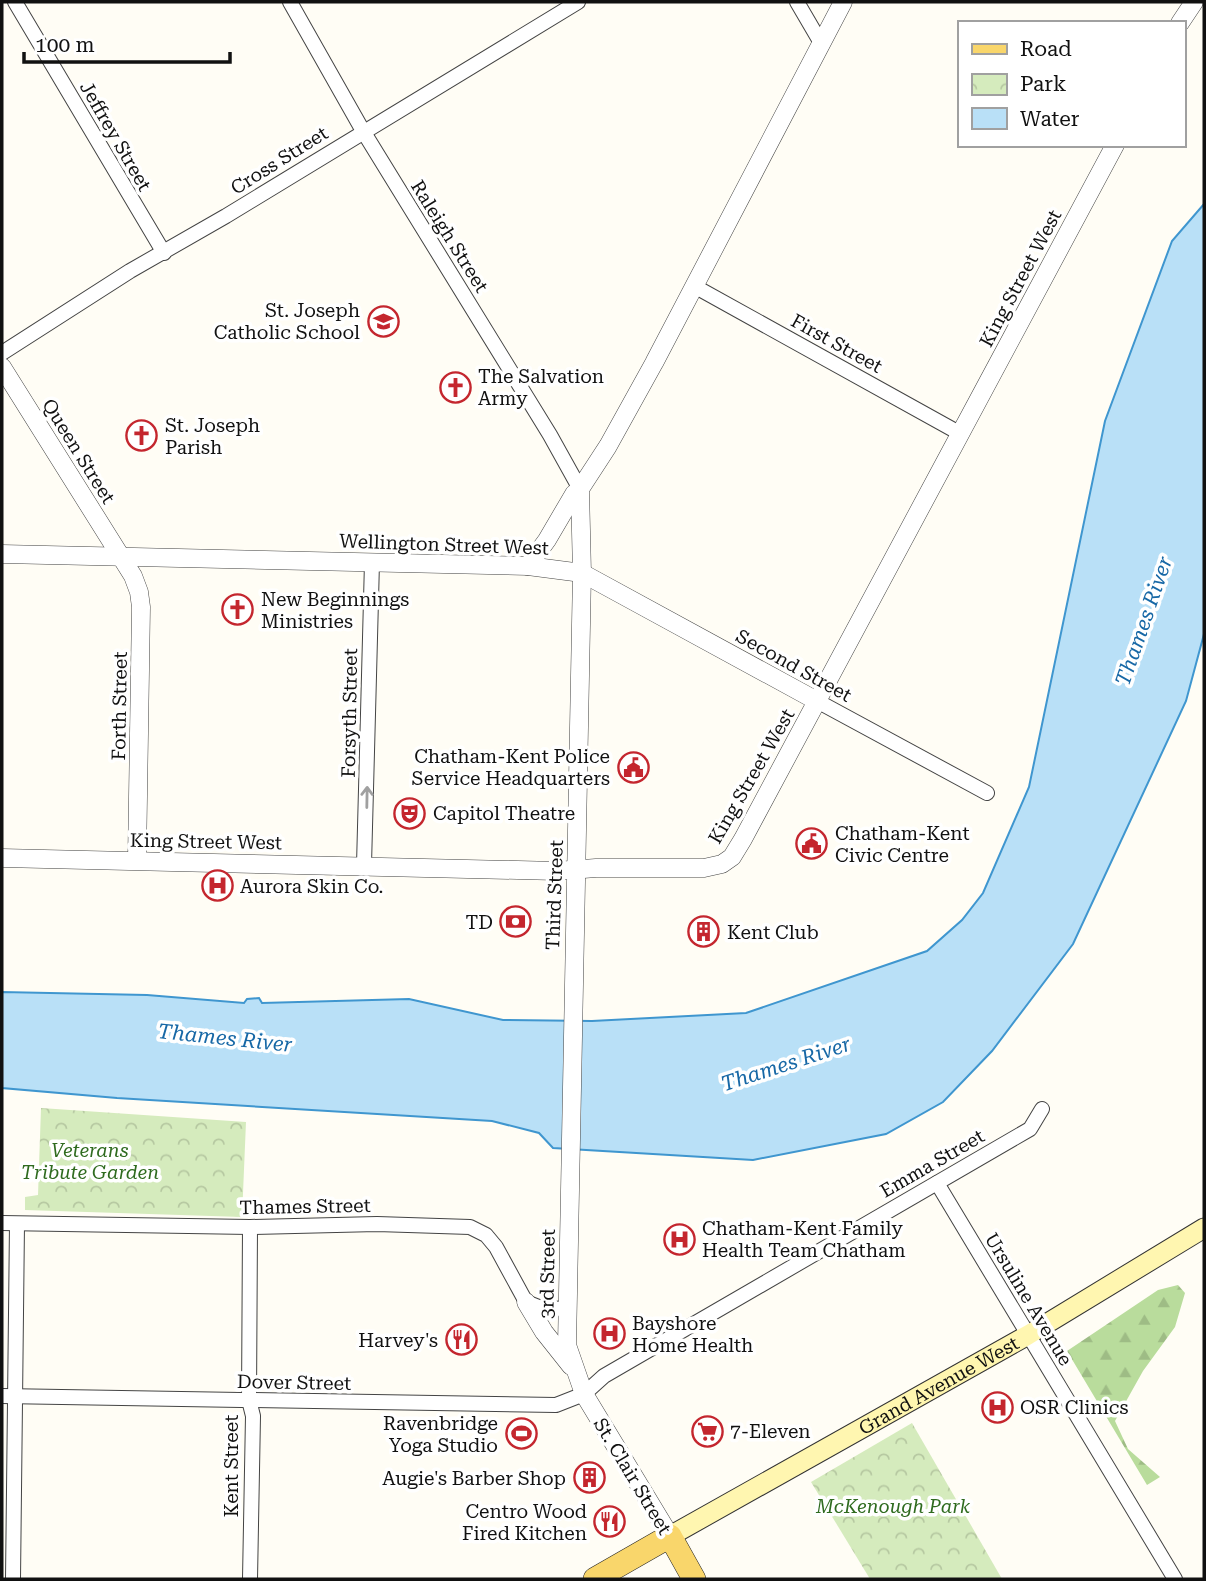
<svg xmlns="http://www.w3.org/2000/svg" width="1206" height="1581" font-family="'Roboto Serif',serif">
	<defs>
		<pattern id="forest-firs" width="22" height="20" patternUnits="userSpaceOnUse" patternTransform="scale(1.75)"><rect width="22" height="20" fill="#b9dc9c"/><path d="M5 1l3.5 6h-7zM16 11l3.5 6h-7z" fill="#9ebc85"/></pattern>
		<pattern id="park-crowns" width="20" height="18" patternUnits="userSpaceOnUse" patternTransform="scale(1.75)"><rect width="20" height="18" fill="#d5ebbd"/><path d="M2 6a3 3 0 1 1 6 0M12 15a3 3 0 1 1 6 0" fill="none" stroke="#b6c8a1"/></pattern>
	</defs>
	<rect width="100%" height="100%" fill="#fffdf5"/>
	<polygon fill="url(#forest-firs)" points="1178,1285 1185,1293 1175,1327 1143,1371 1115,1421 1128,1449 1160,1477 1147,1485 1067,1351 1158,1290"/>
	<g fill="url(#park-crowns)">
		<polygon points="41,1108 246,1122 242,1217 25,1210 25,1197 38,1195"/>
		<polygon points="912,1423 1002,1579 870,1579 811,1482"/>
	</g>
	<polygon fill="#b9e0f7" stroke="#3f96cf" stroke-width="2" points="1204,204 1204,634 1186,701 1073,944 992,1051 943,1102 886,1134 753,1160 553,1148 539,1133 492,1121 117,1098 2,1088 2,992 147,995 244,1003 247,999 259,998 262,1003 409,999 503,1020 592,1021 746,1013 927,951 962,920 983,893 1029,787 1105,421 1172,241"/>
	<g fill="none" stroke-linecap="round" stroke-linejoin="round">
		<defs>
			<g id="minor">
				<polyline points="15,2 164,253"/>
				<polyline points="290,2 363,131 550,435 580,489"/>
				<polyline points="797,2 821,43"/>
				<polyline points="694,286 961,434"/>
				<polyline points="2,353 130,271 226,216 578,2"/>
				<polyline points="817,701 987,793"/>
				<polyline points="364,865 372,562"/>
				<polyline points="937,1183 1175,1579"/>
				<polyline points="2,1223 250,1227 377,1224 470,1227 486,1235 496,1247 526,1302 541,1308 567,1309"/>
				<polyline points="250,1227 249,1400 253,1416 250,1579"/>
				<polyline points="2,1396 556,1405 584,1394 604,1376 1030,1129 1042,1109"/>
				<polyline points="13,1579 17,1224"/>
			</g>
			<g id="tertiary">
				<polyline points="1180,23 1194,2"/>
				<polyline points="2,367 133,576 139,592 141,607 137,860"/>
				<polyline points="2,554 528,566 582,573 817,701"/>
				<polyline points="528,566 547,540 574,494 580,489"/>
				<polyline points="2,858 557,871 596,868 704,868 722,864 732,857 743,839 1115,145"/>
				<polyline points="526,1302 544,1332 571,1366"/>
				<polyline points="670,1536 584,1394 567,1345 582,573 580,489 608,446 654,363 843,2"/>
			</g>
			<g id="secondary">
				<path id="s1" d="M670 1536 1028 1335 1204 1228"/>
			</g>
			<polyline id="primary" points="595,1579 670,1536 694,1579"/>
		</defs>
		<use href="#minor" stroke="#444" stroke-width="16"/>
		<use href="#tertiary" stroke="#444" stroke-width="19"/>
		<use href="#secondary" stroke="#333" stroke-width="21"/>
		<use href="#primary" stroke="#222" stroke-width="24"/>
		<use href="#minor" stroke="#fff" stroke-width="14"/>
		<use href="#tertiary" stroke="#fff" stroke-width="18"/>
		<use href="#secondary" stroke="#fff6b0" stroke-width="19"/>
		<use href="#primary" stroke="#f9d66b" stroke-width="23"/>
	</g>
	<defs><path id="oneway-shaft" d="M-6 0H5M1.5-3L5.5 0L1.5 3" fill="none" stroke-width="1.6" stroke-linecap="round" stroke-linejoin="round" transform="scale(1.75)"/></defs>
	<use stroke="#a0a0a0" href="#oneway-shaft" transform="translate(367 797) rotate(-89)"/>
	<defs>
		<symbol id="school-ring" viewBox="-11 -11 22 22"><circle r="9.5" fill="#fff" stroke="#c4262e" stroke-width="1.5"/><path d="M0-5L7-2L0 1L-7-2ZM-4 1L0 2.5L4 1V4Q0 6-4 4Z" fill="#c4262e"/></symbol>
		<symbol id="church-ring" viewBox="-11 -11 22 22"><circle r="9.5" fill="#fff" stroke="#c4262e" stroke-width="1.5"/><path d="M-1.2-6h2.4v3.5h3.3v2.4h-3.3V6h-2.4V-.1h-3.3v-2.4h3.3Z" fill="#c4262e"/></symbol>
		<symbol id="civic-ring" viewBox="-11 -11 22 22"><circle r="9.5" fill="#fff" stroke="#c4262e" stroke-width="1.5"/><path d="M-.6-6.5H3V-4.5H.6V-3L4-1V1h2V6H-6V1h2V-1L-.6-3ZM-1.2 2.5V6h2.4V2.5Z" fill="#c4262e"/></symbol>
		<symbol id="theatre-ring" viewBox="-11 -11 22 22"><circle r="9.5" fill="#fff" stroke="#c4262e" stroke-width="1.5"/><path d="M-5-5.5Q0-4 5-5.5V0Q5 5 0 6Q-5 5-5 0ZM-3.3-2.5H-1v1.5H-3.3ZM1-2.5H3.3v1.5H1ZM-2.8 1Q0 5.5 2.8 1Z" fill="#c4262e"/></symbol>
		<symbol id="hospital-ring" viewBox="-11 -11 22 22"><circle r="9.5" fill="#fff" stroke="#c4262e" stroke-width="1.5"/><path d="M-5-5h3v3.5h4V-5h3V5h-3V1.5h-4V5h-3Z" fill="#c4262e"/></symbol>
		<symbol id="bank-ring" viewBox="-11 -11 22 22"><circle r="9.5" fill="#fff" stroke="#c4262e" stroke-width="1.5"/><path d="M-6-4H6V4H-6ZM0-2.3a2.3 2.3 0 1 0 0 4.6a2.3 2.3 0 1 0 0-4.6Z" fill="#c4262e"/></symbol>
		<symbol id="building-ring" viewBox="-11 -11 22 22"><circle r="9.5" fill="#fff" stroke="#c4262e" stroke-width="1.5"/><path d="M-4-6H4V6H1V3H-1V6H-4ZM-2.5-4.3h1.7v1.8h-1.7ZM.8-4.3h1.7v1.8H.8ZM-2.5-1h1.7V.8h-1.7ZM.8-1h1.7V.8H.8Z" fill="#c4262e"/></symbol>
		<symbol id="restaurant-ring" viewBox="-11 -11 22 22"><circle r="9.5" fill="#fff" stroke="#c4262e" stroke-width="1.5"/><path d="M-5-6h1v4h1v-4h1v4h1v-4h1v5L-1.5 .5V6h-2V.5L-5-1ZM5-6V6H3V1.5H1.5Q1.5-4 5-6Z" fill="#c4262e"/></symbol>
		<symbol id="supermarket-ring" viewBox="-11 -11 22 22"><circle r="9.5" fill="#fff" stroke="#c4262e" stroke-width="1.5"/><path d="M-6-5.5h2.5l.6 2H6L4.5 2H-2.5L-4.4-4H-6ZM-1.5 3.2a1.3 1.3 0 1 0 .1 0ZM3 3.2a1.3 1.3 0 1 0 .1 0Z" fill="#c4262e"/></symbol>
		<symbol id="stadium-ring" viewBox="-11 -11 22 22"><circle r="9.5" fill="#fff" stroke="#c4262e" stroke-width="1.5"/><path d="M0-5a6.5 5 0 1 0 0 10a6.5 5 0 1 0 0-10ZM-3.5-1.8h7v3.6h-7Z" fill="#c4262e"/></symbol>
	</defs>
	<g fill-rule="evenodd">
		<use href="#school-ring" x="366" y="304" width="35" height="35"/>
		<use href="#church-ring" x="438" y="370" width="35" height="35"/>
		<use href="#church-ring" x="124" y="418" width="35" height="35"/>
		<use href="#church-ring" x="220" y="592" width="35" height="35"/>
		<use href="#civic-ring" x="616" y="750" width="35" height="35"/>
		<use href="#theatre-ring" x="392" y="796" width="35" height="35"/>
		<use href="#civic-ring" x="794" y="826" width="35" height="35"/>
		<use href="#hospital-ring" x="200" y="868" width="35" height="35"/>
		<use href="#bank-ring" x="498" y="904" width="35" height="35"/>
		<use href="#building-ring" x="686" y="914" width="35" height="35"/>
		<use href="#hospital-ring" x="662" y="1222" width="35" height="35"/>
		<use href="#hospital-ring" x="592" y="1316" width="35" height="35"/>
		<use href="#restaurant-ring" x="444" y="1322" width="35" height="35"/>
		<use href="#hospital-ring" x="980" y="1390" width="35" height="35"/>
		<use href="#supermarket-ring" x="690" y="1414" width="35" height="35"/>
		<use href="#stadium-ring" x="504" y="1416" width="35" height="35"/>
		<use href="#building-ring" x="572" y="1460" width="35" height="35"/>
		<use href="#restaurant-ring" x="592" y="1504" width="35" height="35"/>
	</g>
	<g text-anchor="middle" stroke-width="7" stroke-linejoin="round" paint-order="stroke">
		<g font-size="19" fill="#111" stroke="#fff">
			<text transform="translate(116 136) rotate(60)" y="7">Jeffrey Street</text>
			<text transform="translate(279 160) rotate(-32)" y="7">Cross Street</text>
			<text transform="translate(450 236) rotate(58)" y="7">Raleigh Street</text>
			<text transform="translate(1020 278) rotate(-62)" y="7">King Street West</text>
			<text transform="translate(837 343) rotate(29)" y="7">First Street</text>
			<text transform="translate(79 451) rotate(58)" y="7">Queen Street</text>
			<text transform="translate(444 544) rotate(2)" y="7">Wellington Street West</text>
			<text transform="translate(794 665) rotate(29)" y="7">Second Street</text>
			<text transform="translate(119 706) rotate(-89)" y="7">Forth Street</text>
			<text transform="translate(349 713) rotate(-89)" y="7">Forsyth Street</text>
			<text transform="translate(751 776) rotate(-60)" y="7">King Street West</text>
			<text transform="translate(206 841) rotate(1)" y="7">King Street West</text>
			<text transform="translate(554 895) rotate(-88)" y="7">Third Street</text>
			<text transform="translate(932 1163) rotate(-30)" y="7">Emma Street</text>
			<text transform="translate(305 1206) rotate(-1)" y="7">Thames Street</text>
			<text transform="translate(547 1274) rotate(-89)" y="7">3rd Street</text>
			<text transform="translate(1029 1299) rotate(59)" y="7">Ursuline Avenue</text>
			<text transform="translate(294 1382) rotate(1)" y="7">Dover Street</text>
			<text dy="7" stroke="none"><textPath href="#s1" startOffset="308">Grand Avenue West</textPath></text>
			<text transform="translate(231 1466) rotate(-90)" y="7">Kent Street</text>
			<text transform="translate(633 1476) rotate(59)" y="7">St. Clair Street</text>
		</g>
		<g font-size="19" fill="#111" stroke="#fff" text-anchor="start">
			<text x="360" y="317" text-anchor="end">St. Joseph<tspan x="360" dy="22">Catholic School</tspan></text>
			<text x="478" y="383">The Salvation<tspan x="478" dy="22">Army</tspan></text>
			<text x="165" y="432">St. Joseph<tspan x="165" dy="22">Parish</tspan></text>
			<text x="261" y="606">New Beginnings<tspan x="261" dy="22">Ministries</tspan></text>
			<text x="610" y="763" text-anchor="end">Chatham-Kent Police<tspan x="610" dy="22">Service Headquarters</tspan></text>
			<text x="433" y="820">Capitol Theatre</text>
			<text x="835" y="840">Chatham-Kent<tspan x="835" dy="22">Civic Centre</tspan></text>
			<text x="240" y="893">Aurora Skin Co.</text>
			<text x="493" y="929" text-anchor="end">TD</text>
			<text x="727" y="939">Kent Club</text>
			<text x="702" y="1235">Chatham-Kent Family<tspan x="702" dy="22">Health Team Chatham</tspan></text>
			<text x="632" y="1330">Bayshore<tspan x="632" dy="22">Home Health</tspan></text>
			<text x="438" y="1347" text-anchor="end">Harvey's</text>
			<text x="1020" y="1414">OSR Clinics</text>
			<text x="498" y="1430" text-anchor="end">Ravenbridge<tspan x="498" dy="22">Yoga Studio</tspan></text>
			<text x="730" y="1438">7-Eleven</text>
			<text x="566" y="1485" text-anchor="end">Augie's Barber Shop</text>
			<text x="587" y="1518" text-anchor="end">Centro Wood<tspan x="587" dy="22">Fired Kitchen</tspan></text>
		</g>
		<g font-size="19" font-style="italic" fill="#2f6b1f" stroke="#fff">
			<text x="90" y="1157">Veterans<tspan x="90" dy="22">Tribute Garden</tspan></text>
			<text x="893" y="1513">McKenough Park</text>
		</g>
		<g font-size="21" font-style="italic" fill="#1768a6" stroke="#fff">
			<text transform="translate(1144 621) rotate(-71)" y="7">Thames River</text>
			<text transform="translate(225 1038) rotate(6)" y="7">Thames River</text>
			<text transform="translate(786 1064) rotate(-18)" y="7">Thames River</text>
		</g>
	</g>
	<rect width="1206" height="1581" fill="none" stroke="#111111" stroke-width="7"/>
	<rect x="958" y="21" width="228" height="126" fill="#ffffff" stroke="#a0a0a0" stroke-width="2"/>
	<rect x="972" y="44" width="35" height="10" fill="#f9d66b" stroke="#a0a0a0" stroke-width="2"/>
	<text x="1020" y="56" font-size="21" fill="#111111">Road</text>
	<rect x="972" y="74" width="35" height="21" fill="url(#park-crowns)" stroke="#a0a0a0" stroke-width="2"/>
	<text x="1020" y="91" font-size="21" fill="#111111">Park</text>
	<rect x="972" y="108" width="35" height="21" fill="#b9e0f7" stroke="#a0a0a0" stroke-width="2"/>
	<text x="1020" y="126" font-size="21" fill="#111111">Water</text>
	<path d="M24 52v10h206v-10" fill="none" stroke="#111111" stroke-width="3.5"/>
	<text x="35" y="52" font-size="21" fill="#111111" stroke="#ffffff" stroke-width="5" paint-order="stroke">100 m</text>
</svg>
